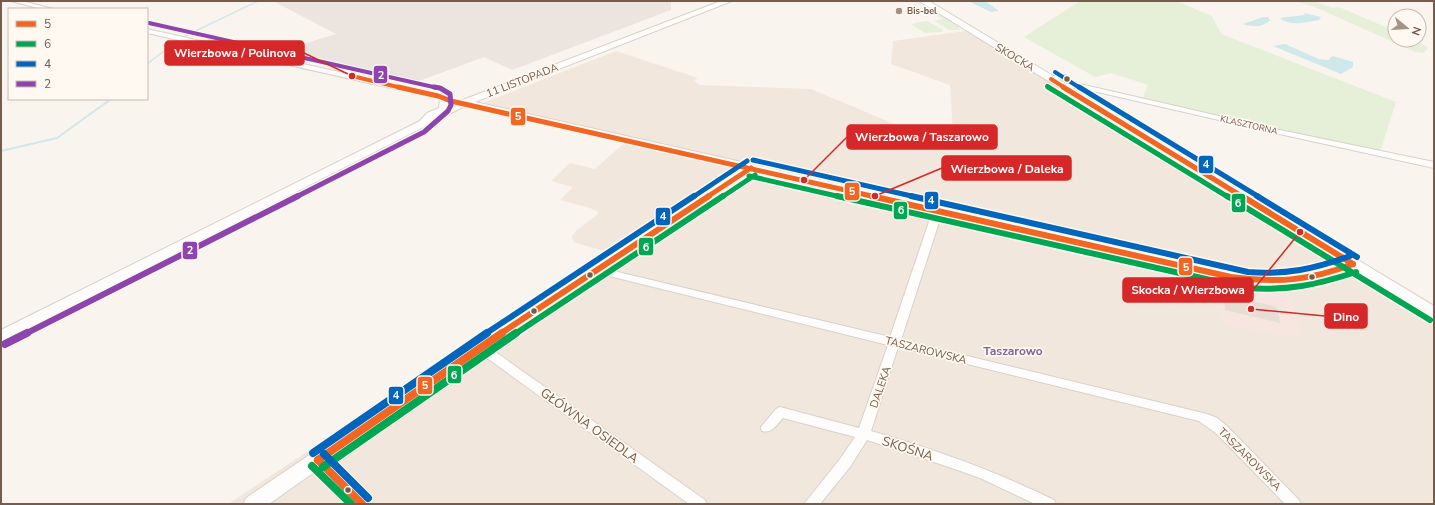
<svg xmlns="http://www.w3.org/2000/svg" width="1435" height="505" font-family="'Nunito Sans',sans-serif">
	<rect width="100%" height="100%" fill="#f9f4ee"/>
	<polygon fill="#f2e7dc" points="972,30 1151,140 1434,304 1434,504 228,504 443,362 471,340 485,333 545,296 605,256 608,252 576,243 573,240 572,236 577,230 598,214 598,212 590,208 560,200 573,187 551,181 570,163 595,169 631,137 483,103 616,51 698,78 694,80 699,85 811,89 954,149 950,85 891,64 893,41"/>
	<polygon fill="#f6e6df" points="1193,273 1290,295 1302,339 1228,326"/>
	<polygon fill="#ece4df" points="273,1 671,1 671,10 512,70 484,57 411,84 364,72 270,54 336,34"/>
	<g fill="#e6f0d9">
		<polygon points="907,1 915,1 957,25 960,30 949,30 934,21 942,19 916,2"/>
		<polygon points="1080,1 1176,1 1212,16 1221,34 1396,102 1380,152 1142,100 1148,85 1111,73 1095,77 1024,37"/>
		<polygon points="1295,1 1313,1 1333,8 1339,7 1395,31 1395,40 1417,40 1428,48 1424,53 1415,52 1315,7"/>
		<polygon points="927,21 942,29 942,32 925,33 912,25 914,23"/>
	</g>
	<g fill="#cfe8ea">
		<polygon points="968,1 985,1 999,11 991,12"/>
		<path d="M1304 13 1321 17 1319 20C1307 22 1290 27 1280 18L1305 15Z"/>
		<path d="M1263 17H1268L1270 20C1262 28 1252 27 1243 24Z"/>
		<polygon points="1285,44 1319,59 1329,60 1330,58 1333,56 1353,62 1353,67 1341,74 1273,46"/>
	</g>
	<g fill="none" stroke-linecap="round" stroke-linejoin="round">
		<g stroke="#cfe8ea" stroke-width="1.5">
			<polyline points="183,37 258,1"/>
			<polyline points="147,64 177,41"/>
		</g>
		<polyline stroke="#cfe8ea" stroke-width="2" points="1,151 57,138 111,99"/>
	</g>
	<polygon fill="#e6ddd5" points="1224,295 1277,307 1280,323 1225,310"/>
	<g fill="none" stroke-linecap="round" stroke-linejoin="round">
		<defs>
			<g id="street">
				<polygon points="11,1 22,1 53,9 42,9"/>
				<polygon points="147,29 438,94 468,103 464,105 448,102 445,111 433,117 423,127 420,127 416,125 427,113 439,108 440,99 147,33"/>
				<polygon points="1065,75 1067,76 1067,78 1052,81 1048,79 1049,77"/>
				<polygon points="1061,84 1080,84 1275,129 1434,162 1434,168 1275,133 1080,88 1061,88"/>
				<path d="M938 207 943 210 901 340 1207 414 1217 418 1227 426 1299 500 1301 504H1285L1217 434 1199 421 898 347 871 431C934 449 995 471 1054 500L1056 504H1035L980 478 946 466 867 440 850 467 820 504H804L840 459 855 437 783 418C777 424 772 434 762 431L761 427 776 409 780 407 859 428 888 345 597 273 592 270 597 267 890 337 933 210Z"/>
				<polygon points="480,343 484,344 705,500 707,504 689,504 476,350 474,347 476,344"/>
				<polygon points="318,455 323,456 367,500 369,504 353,504 313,464 311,460 313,456"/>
			</g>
			<path id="secondary" d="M721 1H732L475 102 1231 272C1274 279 1301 279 1342 263L919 1H929L1434 306V318L1429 317 1352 269C1307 287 1278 289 1231 282L753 172 486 351 269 504H243L246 498 474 343 741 169 465 106 1 342V330L460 101Z"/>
		</defs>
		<use href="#street" stroke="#d8d1cc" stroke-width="2"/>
		<use href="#secondary" stroke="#d9d0ca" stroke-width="2"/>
		<use href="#street" fill="#fefdfc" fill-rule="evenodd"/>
		<use href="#secondary" fill="#fefdfc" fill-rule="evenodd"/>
		<defs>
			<g id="bus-1-far3">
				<polyline points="352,76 402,88"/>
				<polyline points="1051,79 1065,88"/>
			</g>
			<g id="bus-1-far2">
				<polyline points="398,87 438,96 451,101 876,197"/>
				<polyline points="1063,87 1243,197"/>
				<polyline points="707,197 751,168"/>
			</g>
			<g id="bus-1-far1">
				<path d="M871 196 1231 277C1279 283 1308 281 1353 264"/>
				<polyline points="1242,196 1353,264"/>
				<polyline points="500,334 709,196"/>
			</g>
			<g id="bus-1">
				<polyline points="318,460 502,333"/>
				<polyline points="318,460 362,504"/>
			</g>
			<polyline id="bus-2-far3" points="1047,86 1050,88"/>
			<g id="bus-2-far2">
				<polyline points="1048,87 1228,197"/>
				<polyline points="749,176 841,197"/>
				<polyline points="722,197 755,175"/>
			</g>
			<g id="bus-2-far1">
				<path d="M837 196 1246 288C1288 291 1316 285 1356 272"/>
				<polyline points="1227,196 1430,320"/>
				<polyline points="515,334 723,196"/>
			</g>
			<g id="bus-2">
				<polyline points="312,466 351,504"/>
				<polyline points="323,467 516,333"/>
			</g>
			<polyline id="bus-3-far3" points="1055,72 1080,88"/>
			<g id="bus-3-far2">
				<polyline points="1079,87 1259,197"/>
				<polyline points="753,160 916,197"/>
				<polyline points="693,197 747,161"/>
			</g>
			<g id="bus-3-far1">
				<path d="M911 196 1248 272C1286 275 1314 269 1350 256"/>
				<polyline points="1257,196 1357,257"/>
				<polyline points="485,334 694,196"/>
			</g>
			<g id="bus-3">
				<polyline points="313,453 487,333"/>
				<polyline points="324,454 368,498"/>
			</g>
			<polyline id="bus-4-far3" points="149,23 438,88"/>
			<polyline id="bus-4-far2" points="296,197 424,132 448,111 451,105 450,94 440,88 434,87"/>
			<polyline id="bus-4-far1" points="25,334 298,196"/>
			<polyline id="bus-4" points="5,344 27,333"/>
		</defs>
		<use href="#bus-1-far3" stroke="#fff9f1" stroke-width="6"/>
		<use href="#bus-1-far2" stroke="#fff9f1" stroke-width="8"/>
		<use href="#bus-1-far1" stroke="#fff9f1" stroke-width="9"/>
		<use href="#bus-1" stroke="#fff9f1" stroke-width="10"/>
		<use href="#bus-2-far3" stroke="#fff9f1" stroke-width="6"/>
		<use href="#bus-2-far2" stroke="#fff9f1" stroke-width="8"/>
		<use href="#bus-2-far1" stroke="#fff9f1" stroke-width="9"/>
		<use href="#bus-2" stroke="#fff9f1" stroke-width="10"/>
		<use href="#bus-3-far3" stroke="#fff9f1" stroke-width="6"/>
		<use href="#bus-3-far2" stroke="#fff9f1" stroke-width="8"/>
		<use href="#bus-3-far1" stroke="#fff9f1" stroke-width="9"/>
		<use href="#bus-3" stroke="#fff9f1" stroke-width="10"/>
		<use href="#bus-4-far3" stroke="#fff9f1" stroke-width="6"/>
		<use href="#bus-4-far2" stroke="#fff9f1" stroke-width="8"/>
		<use href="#bus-4-far1" stroke="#fff9f1" stroke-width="9"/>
		<use href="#bus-4" stroke="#fff9f1" stroke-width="10"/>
		<use href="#bus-1-far3" stroke="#f26522" stroke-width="4"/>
		<use href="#bus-1-far2" stroke="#f26522" stroke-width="5"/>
		<use href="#bus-1-far1" stroke="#f26522" stroke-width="6"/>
		<use href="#bus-1" stroke="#f26522" stroke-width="8"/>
		<use href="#bus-2-far3" stroke="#00a651" stroke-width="4"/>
		<use href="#bus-2-far2" stroke="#00a651" stroke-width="5"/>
		<use href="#bus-2-far1" stroke="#00a651" stroke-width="6"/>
		<use href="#bus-2" stroke="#00a651" stroke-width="8"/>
		<use href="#bus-3-far3" stroke="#0065bd" stroke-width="4"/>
		<use href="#bus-3-far2" stroke="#0065bd" stroke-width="5"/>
		<use href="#bus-3-far1" stroke="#0065bd" stroke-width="6"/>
		<use href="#bus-3" stroke="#0065bd" stroke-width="8"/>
		<use href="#bus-4-far3" stroke="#8e44ad" stroke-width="4"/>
		<use href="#bus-4-far2" stroke="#8e44ad" stroke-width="5"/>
		<use href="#bus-4-far1" stroke="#8e44ad" stroke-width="6"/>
		<use href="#bus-4" stroke="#8e44ad" stroke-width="8"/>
	</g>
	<circle fill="#a69185" stroke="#fff9f1" stroke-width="1.5" cx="899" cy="11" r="4"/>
	<g fill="#795b4c" stroke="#fff9f1" stroke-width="1.5">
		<circle cx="1067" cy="79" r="3.5"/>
		<circle cx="590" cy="275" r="3.5"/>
		<circle cx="1312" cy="277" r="3.5"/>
		<circle cx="534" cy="311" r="3.5"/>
		<circle cx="348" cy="490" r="3.5"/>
	</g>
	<g text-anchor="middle" stroke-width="3.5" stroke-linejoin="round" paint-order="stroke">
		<g font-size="9" font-weight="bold" fill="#795b4c" stroke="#fff9f1" text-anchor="start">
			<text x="907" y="14">Bis-bel</text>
		</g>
		<g font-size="9" fill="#795b4c" stroke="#fff9f1">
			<text transform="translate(1249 125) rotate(13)" y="3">KLASZTORNA</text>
		</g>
		<g font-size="11" fill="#795b4c" stroke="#fff9f1">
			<text transform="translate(1015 57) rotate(31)" y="4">SKOCKA</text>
			<text transform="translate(522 80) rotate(-21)" y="4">11 LISTOPADA</text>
			<text transform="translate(926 350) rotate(14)" y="4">TASZAROWSKA</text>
			<text transform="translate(880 387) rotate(-71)" y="4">DALEKA</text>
			<text transform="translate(1250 459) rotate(45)" y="4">TASZAROWSKA</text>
		</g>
		<g font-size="12" font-weight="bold" fill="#836495" stroke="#fff9f1">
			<text x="1013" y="355">Taszarowo</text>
		</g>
		<g font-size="13" fill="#795b4c" stroke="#fff9f1">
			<text transform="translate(590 425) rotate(36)" y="5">GŁÓWNA OSIEDLA</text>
			<text transform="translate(908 448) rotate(18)" y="5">SKOŚNA</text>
		</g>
	</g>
	<path fill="none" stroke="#d62828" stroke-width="1.5" d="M352 76L304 53M804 180L847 137M875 196L942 168M1300 232L1253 290M1251 309L1325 316"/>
	<g fill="#d62828" stroke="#fff9f1" stroke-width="1.5">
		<circle cx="352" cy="76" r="4"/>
		<circle cx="804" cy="180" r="4"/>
		<circle cx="875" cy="196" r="4"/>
		<circle cx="1300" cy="232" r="4"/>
		<circle cx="1251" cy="309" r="4"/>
	</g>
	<g fill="#d62828" stroke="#d62828" stroke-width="1.5">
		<rect x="165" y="41" width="139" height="24" rx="4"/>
		<rect x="847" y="125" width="150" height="24" rx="4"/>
		<rect x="942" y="156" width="129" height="24" rx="4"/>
		<rect x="1123" y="278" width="130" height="24" rx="4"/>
		<rect x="1325" y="304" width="42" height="24" rx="4"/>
	</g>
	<g font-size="12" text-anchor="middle" font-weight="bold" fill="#fff">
		<text x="235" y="57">Wierzbowa / Polinova</text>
		<text x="922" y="141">Wierzbowa / Taszarowo</text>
		<text x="1007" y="173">Wierzbowa / Daleka</text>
		<text x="1188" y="294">Skocka / Wierzbowa</text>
		<text x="1346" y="321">Dino</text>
	</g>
	<g stroke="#fff9f1" stroke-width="1.5">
		<rect x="373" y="65" width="15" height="19" rx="4" fill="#8e44ad"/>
		<rect x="510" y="107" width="16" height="19" rx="4" fill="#f26522"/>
		<rect x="1198" y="155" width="16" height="19" rx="4" fill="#0065bd"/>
		<rect x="844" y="182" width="16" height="19" rx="4" fill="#f26522"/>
		<rect x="924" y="191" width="15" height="19" rx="4" fill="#0065bd"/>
		<rect x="1231" y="193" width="15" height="20" rx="4" fill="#00a651"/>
		<rect x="893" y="201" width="15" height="19" rx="4" fill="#00a651"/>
		<rect x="655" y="207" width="16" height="19" rx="4" fill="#0065bd"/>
		<rect x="638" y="237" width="16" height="19" rx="4" fill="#00a651"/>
		<rect x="182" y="241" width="16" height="19" rx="4" fill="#8e44ad"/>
		<rect x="1178" y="257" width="15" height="19" rx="4" fill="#f26522"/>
		<rect x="447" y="365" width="15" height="19" rx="4" fill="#00a651"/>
		<rect x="417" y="376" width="16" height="19" rx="4" fill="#f26522"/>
		<rect x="388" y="386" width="16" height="19" rx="4" fill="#0065bd"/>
	</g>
	<g font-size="11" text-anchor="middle" font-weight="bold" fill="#fff">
		<text x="381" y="79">2</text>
		<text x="518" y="120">5</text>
		<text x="1206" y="168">4</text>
		<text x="852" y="195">5</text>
		<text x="931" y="204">4</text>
		<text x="1238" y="207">6</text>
		<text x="901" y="214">6</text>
		<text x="663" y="220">4</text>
		<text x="646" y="251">6</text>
		<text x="190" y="254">2</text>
		<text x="1186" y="271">5</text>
		<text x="454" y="379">6</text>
		<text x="425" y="389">5</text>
		<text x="396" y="399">4</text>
	</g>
	<rect width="1435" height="505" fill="none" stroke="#795b4c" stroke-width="4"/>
	<rect x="8" y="8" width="140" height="92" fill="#fff9f1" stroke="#c9baaf"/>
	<rect x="16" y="21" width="20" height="6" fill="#f26522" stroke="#c9baaf"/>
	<text x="44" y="28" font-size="12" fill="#795b4c">5</text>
	<rect x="16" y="41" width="20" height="6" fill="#00a651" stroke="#c9baaf"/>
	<text x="44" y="48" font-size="12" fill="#795b4c">6</text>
	<rect x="16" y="61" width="20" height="6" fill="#0065bd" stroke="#c9baaf"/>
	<text x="44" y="68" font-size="12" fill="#795b4c">4</text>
	<rect x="16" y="81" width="20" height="6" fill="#8e44ad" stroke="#c9baaf"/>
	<text x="44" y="88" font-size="12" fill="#795b4c">2</text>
	<g transform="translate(1407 28) rotate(108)"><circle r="19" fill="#fff9f1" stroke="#c9baaf"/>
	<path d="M0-3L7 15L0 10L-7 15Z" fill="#a69185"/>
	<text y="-6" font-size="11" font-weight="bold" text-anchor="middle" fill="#795b4c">N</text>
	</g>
</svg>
